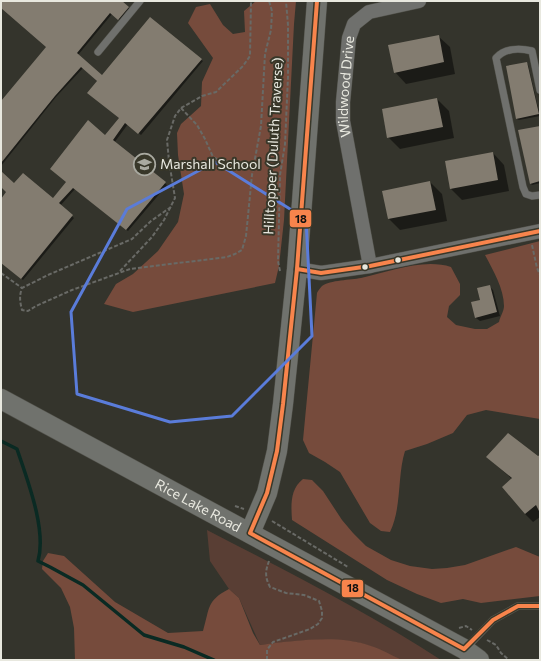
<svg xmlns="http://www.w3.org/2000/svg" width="541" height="661" font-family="Commissioner,sans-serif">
	<rect width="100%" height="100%" fill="#34342c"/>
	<path fill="#593e34" d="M207 530C286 571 366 611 441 660 431 660 410 661 401 660 385 655 372 644 355 642 324 637 291 641 260 645L239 598 229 589 210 561Z"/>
	<g fill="#764b3c">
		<polygon points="256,1 296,1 294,24 284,220 279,266 275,283 133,312 104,304 116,284 133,274 158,251 178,222 184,194 178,155 177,133 181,124 201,106 202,82 213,58 188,23 196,7 210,4 223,25 233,34 245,32 244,11"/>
		<path d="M540 241V419L486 410 467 415 453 433 427 444 405 451C397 477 402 507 390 532L381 531 370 523 340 472 325 462 309 453 303 440 317 293C318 291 320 288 322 286 330 280 351 280 361 278 389 272 423 258 451 267L460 284V295L449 306 447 317 456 325 475 329H487L499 322C500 317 504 311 504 306 504 289 493 270 485 255Z"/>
		<path d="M303 479 312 480 323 491 342 520 353 533 366 546 391 560 410 566 432 569 447 568 465 565 516 547 540 557V596L481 603 463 599 441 603 417 594 387 580 292 520C291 505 290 489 303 479Z"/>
		<path d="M48 553 64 556 115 602 168 633 203 631C210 608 206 601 229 589L239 598 253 633 260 645C293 641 339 634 371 646 381 649 391 655 402 660H75L74 628 70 607 61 588 42 569 43 561Z"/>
	</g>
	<g fill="#0007">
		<polygon points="1,1 124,1 122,2 130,9 120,20 112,14 78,55 102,77 201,60 203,61 141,135 128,124 114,143 167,185 128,231 75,189 60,206 74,218 23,280 1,262 1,200 8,192 1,186 1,172 14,185 53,199 120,118 98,82 83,68 56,97 1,166 1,102 47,47 1,7"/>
		<polygon points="438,36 450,47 455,74 406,84 395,72"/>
		<polygon points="527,64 528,65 540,116 519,120 517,119 507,67"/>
		<polygon points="437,99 449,111 454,138 400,149 388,137"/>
		<polygon points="540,127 540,183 532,185 530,183"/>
		<polygon points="493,153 504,165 509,191 462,200 451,189"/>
		<polygon points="430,182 442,194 447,221 400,230 389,219"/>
		<polygon points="489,286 493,290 500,316 480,321 476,318 481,300"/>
		<polygon points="540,456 540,517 533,522 525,514 512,479 487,457 538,458"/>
	</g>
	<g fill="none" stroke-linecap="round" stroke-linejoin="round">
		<path stroke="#0a2a23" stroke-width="3.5" d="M1 441 17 449C27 479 47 530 38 561L50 567 83 585 144 635 184 647 214 660"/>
	</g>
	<g fill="#837c70">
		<polygon points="1,1 122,1 129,7 118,20 110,13 77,53 102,75 150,17 202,59 138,134 125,123 113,140 166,182 126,230 73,188 59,203 73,215 21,279 1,263 1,199 6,192 1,187 1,171 14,183 23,173 53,198 66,182 50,169 88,120 105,135 119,118 87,93 97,81 81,67 55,96 1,163 1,101 46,47 1,8"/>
		<polygon points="439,35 444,62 394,73 388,45"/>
		<polygon points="527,62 539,114 516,119 506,66"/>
		<polygon points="437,98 443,127 387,138 382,109"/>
		<polygon points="540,126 540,181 530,184 518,130"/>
		<polygon points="493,152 498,180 450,189 445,161"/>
		<polygon points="430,181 436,210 388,219 382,191"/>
		<polygon points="490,285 497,312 475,318 471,302 480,300 477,288"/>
		<polygon points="508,433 538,456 540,455 540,513 536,505 525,514 502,487 512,478 486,457"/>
	</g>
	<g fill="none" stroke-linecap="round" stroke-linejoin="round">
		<defs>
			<g id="lane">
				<polyline points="98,52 140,1"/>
				<path d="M540 90 532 51C520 48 505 48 496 58L523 187 526 194 532 196 540 195"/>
				<polyline points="466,648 493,620 518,606 540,606"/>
			</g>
			<g id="street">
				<path id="s1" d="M370 266 343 121V102L349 38 354 24 369 12 419 1"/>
				<polyline points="297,269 321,273 370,266 540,231"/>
			</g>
			<g id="secondary">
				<path id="s2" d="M1 399 464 649 479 660"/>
				<polyline points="250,533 267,493 277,451 283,404 297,269 317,1"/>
			</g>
		</defs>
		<use href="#lane" stroke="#505049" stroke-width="8"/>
		<use href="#street" stroke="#505049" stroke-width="15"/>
		<use href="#secondary" stroke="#505049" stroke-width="21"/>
		<g stroke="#696a66" stroke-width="2" stroke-dasharray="4 2" stroke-linecap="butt">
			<polyline points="181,108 197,125 205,139 213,157 221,161 255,164"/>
			<path d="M171 207 151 221 132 239 48 275 22 288C19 296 20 302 22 310L28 311 36 306 72 290 130 269 227 257 235 254 242 250 246 236 252 175 261 126 265 54 271 30 272 11 269 1"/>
			<polyline points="532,245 537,268 540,275"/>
			<polyline points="120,271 152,237 164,220 175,198 169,161 167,140 175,116 181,108 202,96 216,92 243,66 250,56 251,1"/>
			<polyline points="280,271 278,261 280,175 285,144 288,77 288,25 286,1"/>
			<polyline points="1,273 22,288"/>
			<polyline points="235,506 244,509"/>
			<polyline points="272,521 348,567"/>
			<polyline points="459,628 466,626 472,630"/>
			<polyline points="487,640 496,645 501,653 509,660"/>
			<path d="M267 660V650L273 642 310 629 318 624 322 618V611L319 601 304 595 286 593 270 587C265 577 265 572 269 561"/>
		</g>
		<use href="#lane" stroke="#6f706d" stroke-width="7"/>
		<use href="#street" stroke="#6f706d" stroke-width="14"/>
		<use href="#secondary" stroke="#70726d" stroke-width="20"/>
		<defs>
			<g id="bus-1">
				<polyline points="317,1 297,269 283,404 277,451 267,493 250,533 464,649 493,620 518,606 540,606"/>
				<polyline points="297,269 321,273 370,266 540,231"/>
			</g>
		</defs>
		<use href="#bus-1" stroke="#383729" stroke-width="7"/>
		<use href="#bus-1" stroke="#f8844c" stroke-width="4"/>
	</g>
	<path fill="none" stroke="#5a7cda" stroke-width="3" stroke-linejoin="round" d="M215 162 306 219 312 336 232 416 170 422 77 394 71 312 127 209Z"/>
	<defs>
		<symbol id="school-ring" viewBox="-11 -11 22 22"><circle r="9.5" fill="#383729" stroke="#a9a9a0" stroke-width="1.5"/><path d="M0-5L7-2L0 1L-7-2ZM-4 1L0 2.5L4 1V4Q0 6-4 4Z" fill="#a9a9a0"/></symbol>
	</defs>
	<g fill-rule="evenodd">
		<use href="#school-ring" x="132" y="152" width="25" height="25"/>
	</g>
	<g fill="#e8e8df" stroke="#383729" stroke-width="1.5">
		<circle cx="398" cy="260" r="3.5"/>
		<circle cx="365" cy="267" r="3.5"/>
	</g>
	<g text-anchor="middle" stroke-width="4" stroke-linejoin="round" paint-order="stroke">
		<g font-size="14" fill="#e8e8df" stroke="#383729">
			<text dy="5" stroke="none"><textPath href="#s1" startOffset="182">Wildwood Drive</textPath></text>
			<text transform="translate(273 146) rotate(-87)" y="5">Hilltopper (Duluth Traverse)</text>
			<text dy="5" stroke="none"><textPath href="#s2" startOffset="224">Rice Lake Road</textPath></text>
		</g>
		<g font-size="14" fill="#e8e8df" stroke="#383729" text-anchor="start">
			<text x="160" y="169">Marshall School</text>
		</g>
	</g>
	<g stroke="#383729" stroke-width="1.5">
		<rect x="289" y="209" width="23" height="19" rx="4" fill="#f8844c"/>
		<rect x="341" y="579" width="23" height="19" rx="4" fill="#f8844c"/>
	</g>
	<g font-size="11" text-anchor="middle" font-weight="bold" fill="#111">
		<text x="301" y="223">18</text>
		<text x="353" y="592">18</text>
	</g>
	<rect width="541" height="661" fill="none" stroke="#e8e8df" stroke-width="4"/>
</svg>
